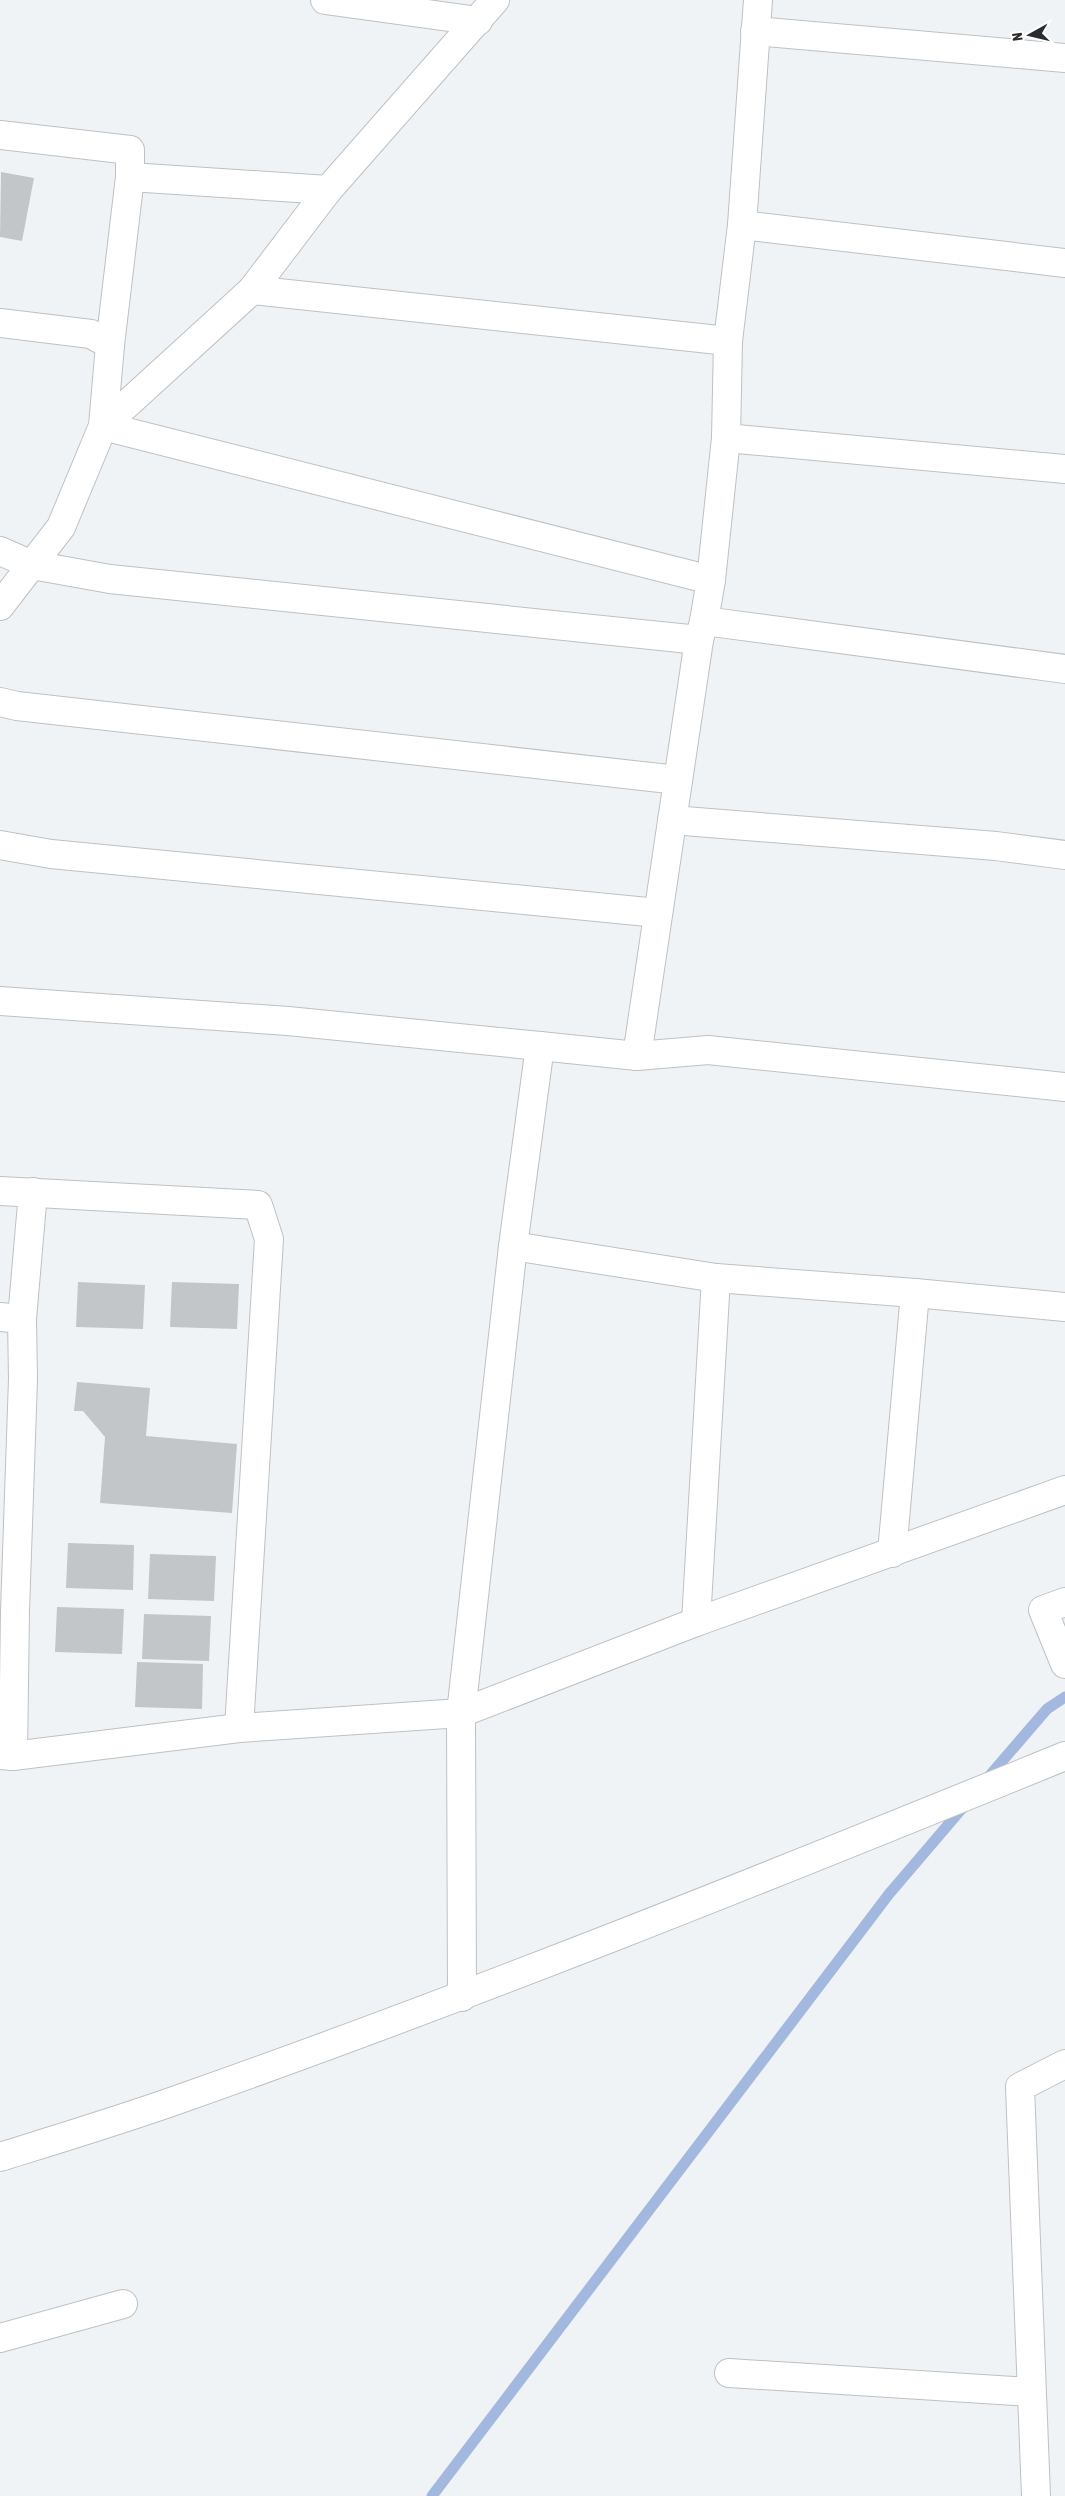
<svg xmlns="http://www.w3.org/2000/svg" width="1065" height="2496" font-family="'Asap Condensed',sans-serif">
	<rect width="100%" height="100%" fill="#f0f3f5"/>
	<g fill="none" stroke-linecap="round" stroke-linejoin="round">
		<g stroke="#a3b8df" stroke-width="11">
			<polyline points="985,1781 1047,1709 1065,1697"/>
			<polyline points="432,2496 889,1894 965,1805"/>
		</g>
	</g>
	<g fill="#c3c6c8">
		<polygon points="1,172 34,178 22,241 0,237"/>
		<polygon points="78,1282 145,1285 143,1329 76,1327"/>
		<polygon points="172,1282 239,1284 237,1329 170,1327"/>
		<polygon points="77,1382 150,1388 146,1436 237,1444 232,1513 100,1503 105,1437 83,1411 74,1411"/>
		<polygon points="68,1543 134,1545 133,1590 66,1588"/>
		<polygon points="150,1554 216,1556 214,1601 148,1599"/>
		<polygon points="57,1607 124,1609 122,1654 55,1652"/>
		<polygon points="144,1614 211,1616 209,1661 142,1659"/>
		<polygon points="137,1662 203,1664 202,1709 135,1707"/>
	</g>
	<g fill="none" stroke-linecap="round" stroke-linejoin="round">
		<defs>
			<g id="street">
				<polyline points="325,0 478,21"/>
				<polyline points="495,0 328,190 252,290 103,426 711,580"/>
				<polyline points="755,31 1065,58"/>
				<polyline points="0,135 130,150 130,177 110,345"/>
				<polyline points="130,177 328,190"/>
				<polyline points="742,225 1065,263"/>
				<polyline points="252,290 728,341"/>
				<polyline points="0,323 91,334 110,345 103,426 61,527 0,606"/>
				<polyline points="726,438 1065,469"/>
				<polyline points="0,551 32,565 110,579 699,640"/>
				<polyline points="704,621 1065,669"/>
				<polyline points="0,702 17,706 678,780"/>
				<polyline points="672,820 996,846 1065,855"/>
				<polyline points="0,845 51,854 658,913"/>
				<polyline points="0,1001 288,1021 540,1046"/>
				<polyline points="637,1056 708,1050 1065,1087"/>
				<polyline points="0,1191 258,1205 269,1239 239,1728"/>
				<polyline points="513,1246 716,1278"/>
				<polyline points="915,1293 1065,1307"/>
				<polyline points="0,1317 22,1319 23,1379 15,1611 13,1756"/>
				<polyline points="22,1319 33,1192"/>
				<polyline points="1065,1602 1043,1610 1065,1664"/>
				<polyline points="696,1622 716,1278 915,1293 892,1553"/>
				<polyline points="0,1755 13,1756 239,1728 461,1713 696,1622 1065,1490"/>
				<polyline points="462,1997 461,1713 513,1246 540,1046 637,1056 699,640 704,621 711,580 726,438 728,341 742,225 758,0"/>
				<path d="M0 2157C58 2139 117 2121 174 2101 475 1995 770 1876 1065 1756"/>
				<polyline points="0,2338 123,2304"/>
				<polyline points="729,2373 1031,2392"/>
				<polyline points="1036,2496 1020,2087 1065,2064"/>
			</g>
		</defs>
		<use href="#street" stroke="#bec1c3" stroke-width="30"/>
		<use href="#street" stroke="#fff" stroke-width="28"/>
	</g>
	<g transform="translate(1030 35) rotate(262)" stroke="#ffffff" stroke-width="4" paint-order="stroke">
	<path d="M0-4L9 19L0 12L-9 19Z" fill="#2b2c2d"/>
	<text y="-8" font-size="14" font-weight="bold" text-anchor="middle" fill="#2b2c2d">N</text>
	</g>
</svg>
